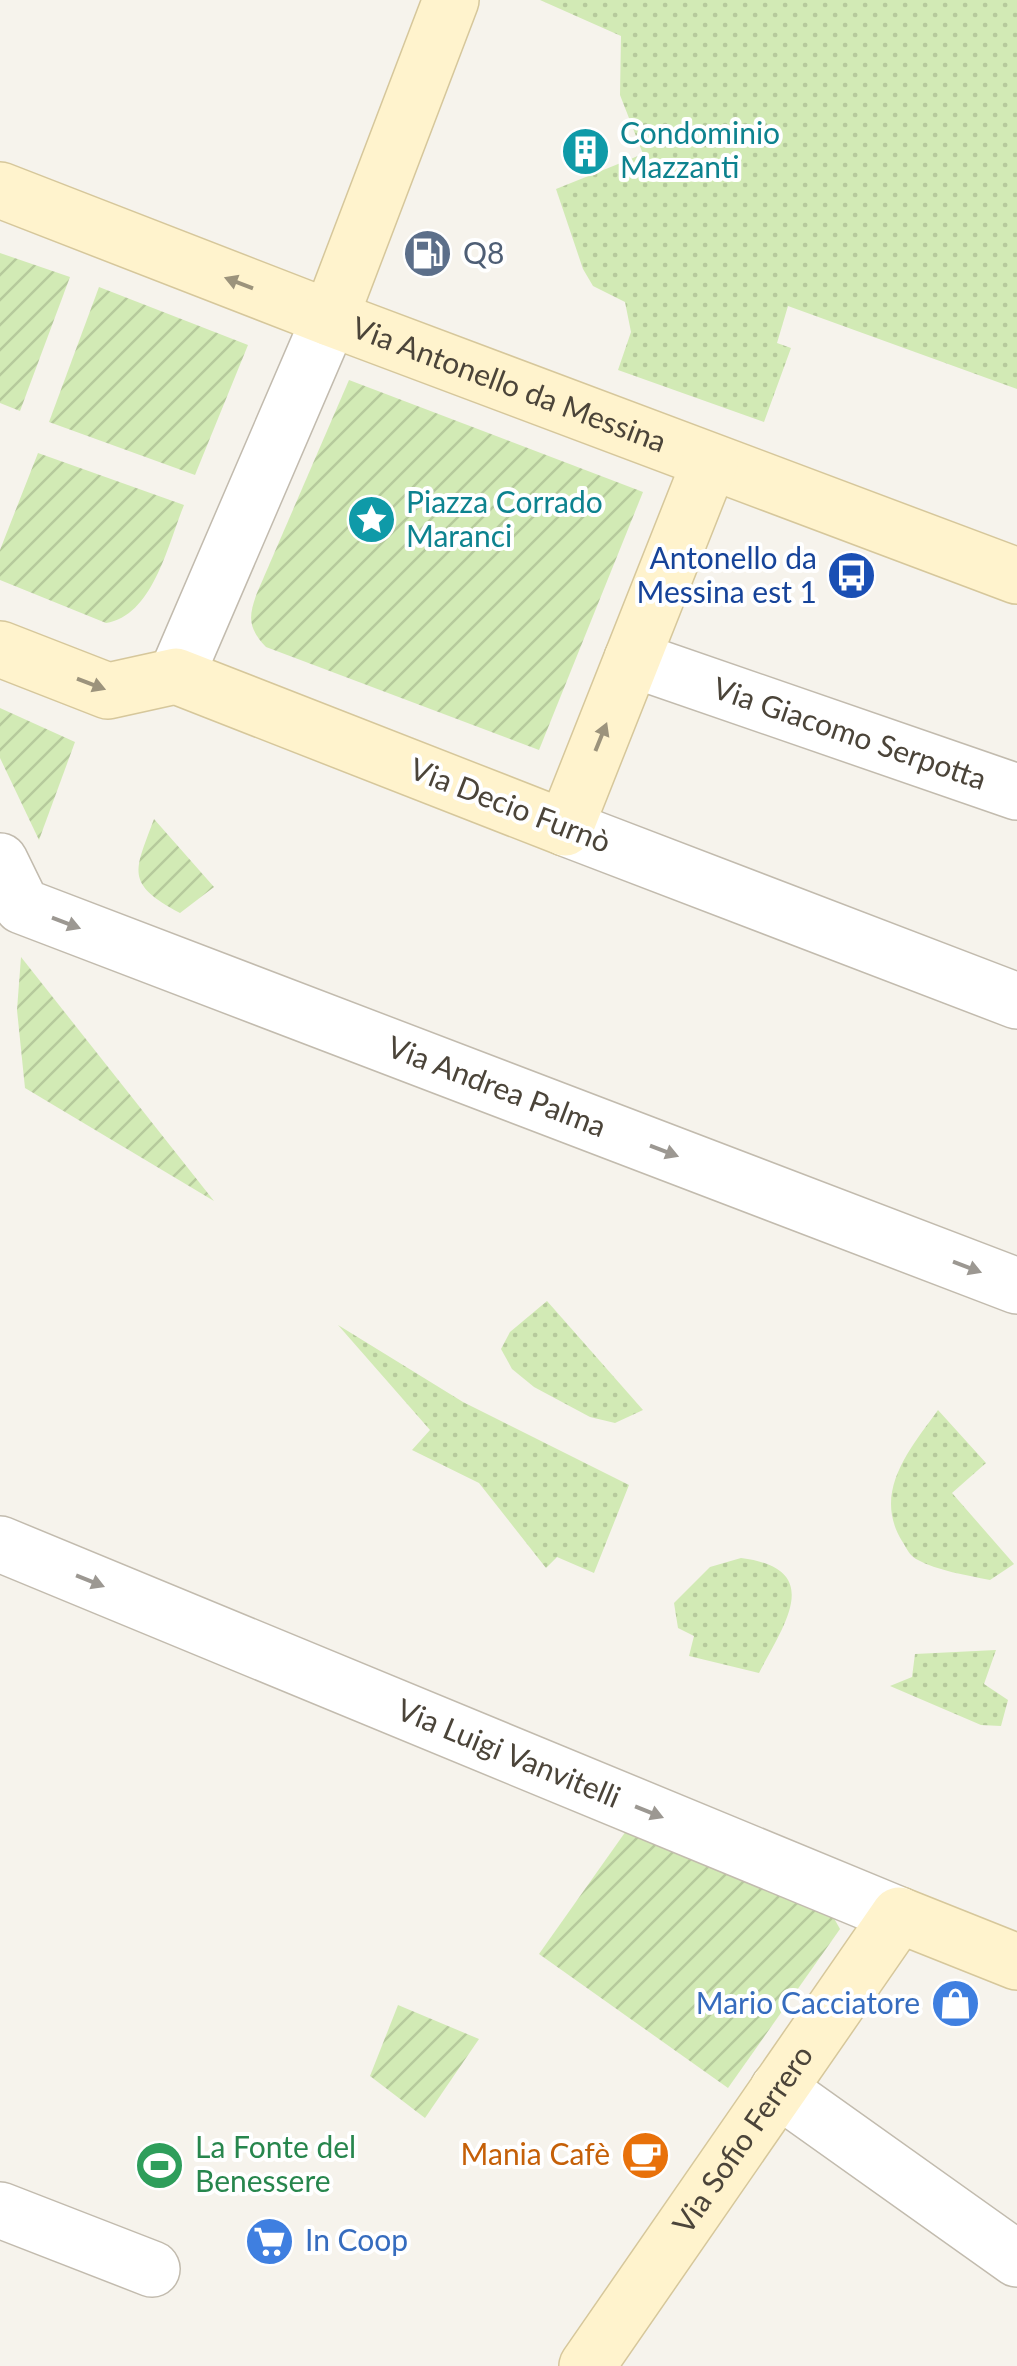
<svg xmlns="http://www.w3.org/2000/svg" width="1017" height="2366" font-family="Lato,sans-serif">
	<defs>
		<pattern id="grass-dots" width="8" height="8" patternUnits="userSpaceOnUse" patternTransform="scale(2.5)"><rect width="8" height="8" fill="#d2eab5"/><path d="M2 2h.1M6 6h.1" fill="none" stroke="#b6ca9c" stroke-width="1.8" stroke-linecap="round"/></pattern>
		<pattern id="garden-furrows" width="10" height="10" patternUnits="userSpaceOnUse" patternTransform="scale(2.5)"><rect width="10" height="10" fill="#d2eab5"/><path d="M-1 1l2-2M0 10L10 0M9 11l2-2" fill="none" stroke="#b6ca9c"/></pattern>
	</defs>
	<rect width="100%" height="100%" fill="#f6f3ec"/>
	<g fill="url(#grass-dots)">
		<polygon points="540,0 1017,0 1017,389 788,306 777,343 791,348 764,422 618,370 631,332 625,302 593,286 583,269 556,189 643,154 620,95 621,36"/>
		<polygon points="547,1301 643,1410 615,1423 590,1417 534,1387 512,1369 501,1349 510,1332"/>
		<polygon points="338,1325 463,1402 629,1485 594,1573 557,1557 546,1568 479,1483 412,1450 430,1430"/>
		<path d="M938 1410 986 1463 952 1493 1014 1564 990 1580C966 1575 938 1571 916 1559 909 1555 906 1547 902 1541 872 1492 910 1449 938 1410Z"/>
		<path d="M741 1558C826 1569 784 1624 759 1673L689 1656 694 1636 678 1628 674 1603 710 1567Z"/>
		<polygon points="996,1650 984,1684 1008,1700 1001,1726 981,1725 890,1686 912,1677 915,1654"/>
	</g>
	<g fill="url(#garden-furrows)">
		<polygon points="0,253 70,277 20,411 0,403"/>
		<polygon points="99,287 248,345 195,475 49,422"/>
		<path d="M349 380 643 492 539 750 266 647C248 628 248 617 257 593Z"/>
		<path d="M38 453 184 505C168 544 153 616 106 623L0 580V550Z"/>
		<polygon points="0,708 75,742 39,840 0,758"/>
		<path d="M154 819 214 887 180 913C124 883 135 871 154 819Z"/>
		<polygon points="21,957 214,1201 25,1088 17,1010"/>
		<polygon points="631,1824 827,1906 840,1929 728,2088 539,1954"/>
		<polygon points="398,2005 479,2039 425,2118 370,2076"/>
	</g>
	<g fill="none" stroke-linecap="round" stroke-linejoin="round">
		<defs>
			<g id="street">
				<path id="s1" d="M632 659 1017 792"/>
				<polyline points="176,676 330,318"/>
				<polyline points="565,828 1017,1001"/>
				<path id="s2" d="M0 861 22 906 1017 1286"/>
				<path id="s3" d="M0 1544 899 1915"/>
				<polyline points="778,2089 1017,2259"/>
				<polyline points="0,2210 152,2269"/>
			</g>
			<g id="secondary">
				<path id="s4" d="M0 190 330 318 1017 576"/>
				<polyline points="330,318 451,0"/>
				<polyline points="0,649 108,691 176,676 565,828 710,462"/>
				<path id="s5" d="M587 2366 899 1915 1017 1962"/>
			</g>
		</defs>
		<use href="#street" stroke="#c2bbae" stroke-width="58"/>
		<use href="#secondary" stroke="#d6c79b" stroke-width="58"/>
		<use href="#street" stroke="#fff" stroke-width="55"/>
		<use href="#secondary" stroke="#fff3cd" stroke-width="55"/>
	</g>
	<defs><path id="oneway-solid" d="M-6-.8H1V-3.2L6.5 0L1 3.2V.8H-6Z" transform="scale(2.5)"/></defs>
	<g fill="#9c937c">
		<use href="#oneway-solid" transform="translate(239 283) rotate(-159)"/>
		<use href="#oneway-solid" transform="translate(91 684) rotate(21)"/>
		<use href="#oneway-solid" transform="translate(601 737) rotate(-68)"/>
	</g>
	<g fill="#9c9892">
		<use href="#oneway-solid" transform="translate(66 923) rotate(21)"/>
		<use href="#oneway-solid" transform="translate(664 1151) rotate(21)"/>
		<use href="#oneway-solid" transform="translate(967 1267) rotate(21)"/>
		<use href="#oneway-solid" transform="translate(90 1581) rotate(22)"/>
		<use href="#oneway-solid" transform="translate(649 1812) rotate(22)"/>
	</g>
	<defs>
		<symbol id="building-disc" viewBox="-11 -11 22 22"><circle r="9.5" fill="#0f9aa8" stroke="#fff"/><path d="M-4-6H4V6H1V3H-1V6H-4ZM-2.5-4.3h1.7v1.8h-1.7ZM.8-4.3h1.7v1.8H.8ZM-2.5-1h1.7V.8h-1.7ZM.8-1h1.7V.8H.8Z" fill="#fff"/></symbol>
		<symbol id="fuel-disc" viewBox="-11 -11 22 22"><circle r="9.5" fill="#5c6f8a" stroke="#fff"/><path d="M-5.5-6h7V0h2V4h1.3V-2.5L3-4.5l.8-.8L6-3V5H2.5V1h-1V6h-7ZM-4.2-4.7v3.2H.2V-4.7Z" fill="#fff"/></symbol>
		<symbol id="sight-disc" viewBox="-11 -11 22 22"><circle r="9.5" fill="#0f9aa8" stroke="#fff"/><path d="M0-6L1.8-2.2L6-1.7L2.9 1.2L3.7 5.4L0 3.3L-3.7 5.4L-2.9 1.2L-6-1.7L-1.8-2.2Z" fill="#fff"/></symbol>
		<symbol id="bus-disc" viewBox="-11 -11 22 22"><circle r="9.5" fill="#1a4fb4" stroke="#fff"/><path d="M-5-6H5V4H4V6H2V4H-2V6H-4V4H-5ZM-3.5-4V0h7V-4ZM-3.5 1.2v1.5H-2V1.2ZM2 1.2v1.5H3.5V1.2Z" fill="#fff"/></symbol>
		<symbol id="shop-disc" viewBox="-11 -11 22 22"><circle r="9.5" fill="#3f7fe0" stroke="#fff"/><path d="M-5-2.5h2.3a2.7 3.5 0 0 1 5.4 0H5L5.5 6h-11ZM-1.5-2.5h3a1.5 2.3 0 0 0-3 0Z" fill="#fff"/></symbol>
		<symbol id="cafe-disc" viewBox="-11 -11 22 22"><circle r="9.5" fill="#e8710a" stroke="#fff"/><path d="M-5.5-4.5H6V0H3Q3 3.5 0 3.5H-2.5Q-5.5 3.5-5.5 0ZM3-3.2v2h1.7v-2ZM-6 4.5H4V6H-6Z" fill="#fff"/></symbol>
		<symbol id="stadium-disc" viewBox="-11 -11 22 22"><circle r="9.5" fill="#2e9e5b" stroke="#fff"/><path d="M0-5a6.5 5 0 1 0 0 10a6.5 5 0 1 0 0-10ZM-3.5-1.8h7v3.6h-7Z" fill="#fff"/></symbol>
		<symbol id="supermarket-disc" viewBox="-11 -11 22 22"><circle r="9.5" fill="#3f7fe0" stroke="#fff"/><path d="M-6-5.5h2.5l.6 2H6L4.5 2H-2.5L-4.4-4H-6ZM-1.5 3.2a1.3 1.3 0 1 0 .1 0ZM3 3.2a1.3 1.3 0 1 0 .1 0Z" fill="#fff"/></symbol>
	</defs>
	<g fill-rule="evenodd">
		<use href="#building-disc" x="558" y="124" width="55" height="55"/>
		<use href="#fuel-disc" x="400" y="226" width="55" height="55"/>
		<use href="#sight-disc" x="344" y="492" width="55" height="55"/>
		<use href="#bus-disc" x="824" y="548" width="55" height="55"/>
		<use href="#shop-disc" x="928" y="1976" width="55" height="55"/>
		<use href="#cafe-disc" x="618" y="2128" width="55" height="55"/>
		<use href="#stadium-disc" x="132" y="2138" width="55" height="55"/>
		<use href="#supermarket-disc" x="242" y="2214" width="55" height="55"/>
	</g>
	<g text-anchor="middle" stroke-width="8" stroke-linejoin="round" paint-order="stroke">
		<g font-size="30" fill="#0d838f" stroke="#fff" text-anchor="start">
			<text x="620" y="144">Condominio<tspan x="620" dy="34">Mazzanti</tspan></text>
			<text x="406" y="513">Piazza Corrado<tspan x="406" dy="34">Maranci</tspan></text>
		</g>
		<g font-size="30" fill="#4e5e75" stroke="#fff" text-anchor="start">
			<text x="463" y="264">Q8</text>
		</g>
		<g font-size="30" fill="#4b4439" stroke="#fff">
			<text dy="10" stroke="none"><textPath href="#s4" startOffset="545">Via Antonello da Messina</textPath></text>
			<text dy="10" stroke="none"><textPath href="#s1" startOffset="230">Via Giacomo Serpotta</textPath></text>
			<text transform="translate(510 806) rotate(21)" y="10">Via Decio Furnò</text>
			<text dy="10" stroke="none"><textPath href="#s2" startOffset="558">Via Andrea Palma</textPath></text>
			<text dy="10" stroke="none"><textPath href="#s3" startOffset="550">Via Luigi Vanvitelli</textPath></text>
			<text dy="10" stroke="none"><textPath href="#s5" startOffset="275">Via Sofio Ferrero</textPath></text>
		</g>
		<g font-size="30" fill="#164399" stroke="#fff" text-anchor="end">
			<text x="817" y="569">Antonello da<tspan x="817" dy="34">Messina est 1</tspan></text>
		</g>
		<g font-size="30" fill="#366cbe" stroke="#fff" text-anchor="end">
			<text x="920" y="2014">Mario Cacciatore</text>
			<text x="305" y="2251" text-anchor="start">In Coop</text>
		</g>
		<g font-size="30" fill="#27864d" stroke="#fff" text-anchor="start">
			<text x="195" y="2158">La Fonte del<tspan x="195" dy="34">Benessere</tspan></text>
		</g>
		<g font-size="30" fill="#c56008" stroke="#fff" text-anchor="end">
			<text x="610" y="2165">Mania Cafè</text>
		</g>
	</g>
</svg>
